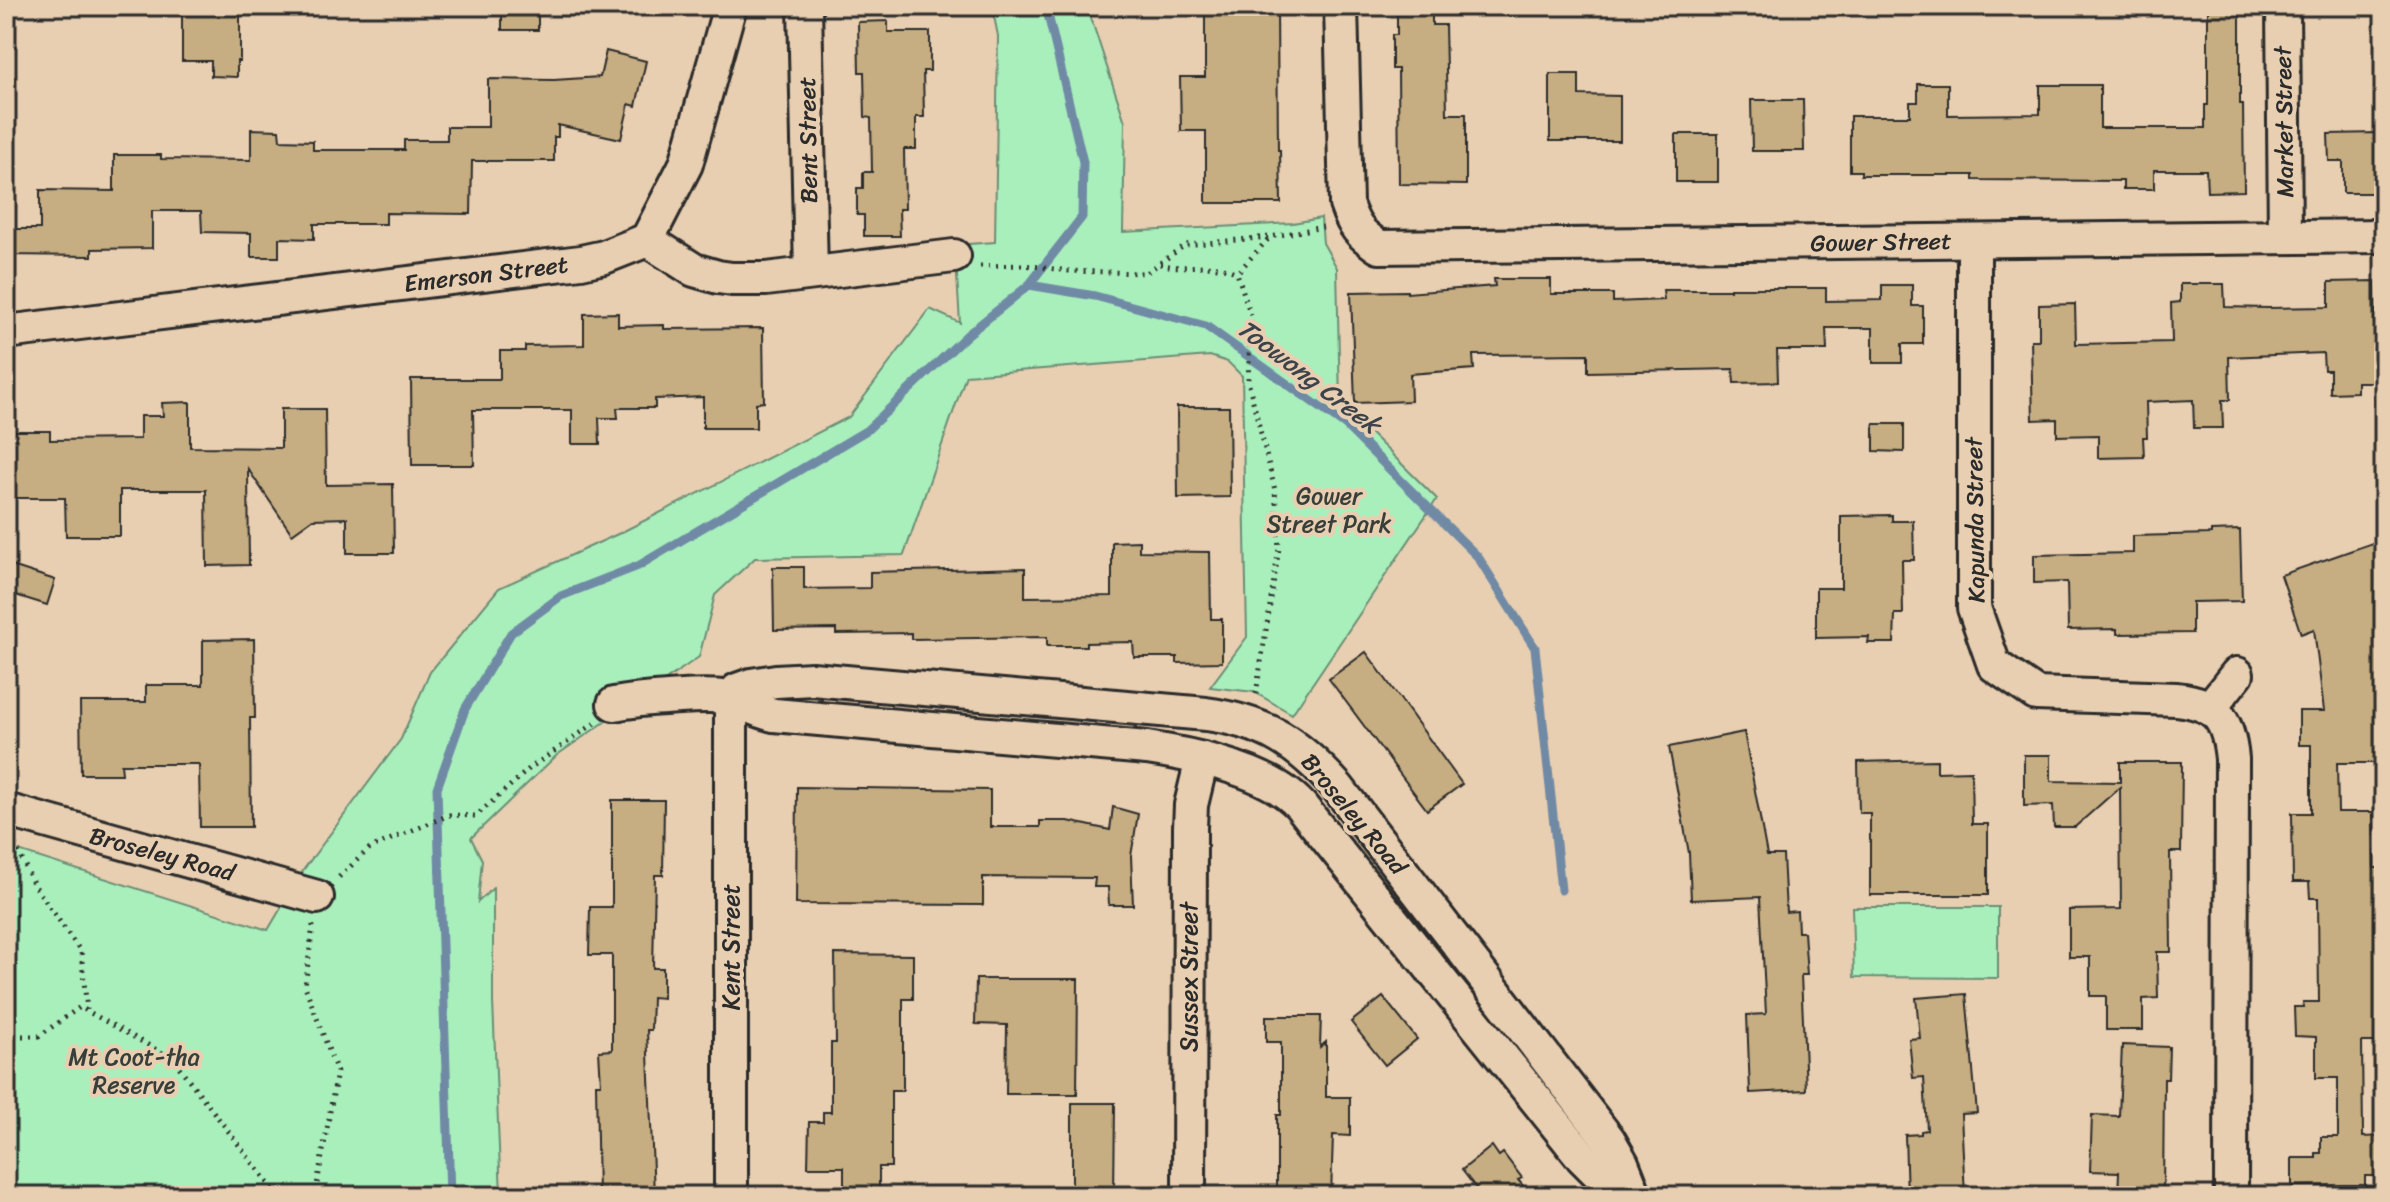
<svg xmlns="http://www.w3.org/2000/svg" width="2390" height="1202" font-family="Sriracha,sans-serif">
	<rect width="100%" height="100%" fill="#e9cfb1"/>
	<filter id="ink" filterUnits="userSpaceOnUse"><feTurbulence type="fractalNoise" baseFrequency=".0125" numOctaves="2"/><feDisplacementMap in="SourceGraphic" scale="16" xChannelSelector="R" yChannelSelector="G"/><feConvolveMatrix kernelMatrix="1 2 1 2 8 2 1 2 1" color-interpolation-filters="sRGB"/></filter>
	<g filter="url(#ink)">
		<g fill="#a9efbc" stroke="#6a8d74" stroke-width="2">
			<polygon points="992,6 1087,6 1125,122 1123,232 1293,223 1321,218 1323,243 1337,268 1340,403 1437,499 1292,714 1254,692 1210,687 1247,637 1242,376 1228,362 1210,356 966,375 904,555 755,558 715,595 699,657 557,755 471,838 482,860 478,902 493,888 493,1002 501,1196 6,1196 6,847 268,930 304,869 401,739 430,672 499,588 620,533 849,417 930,309 960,323 955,245 995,242 998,36"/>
			<polygon points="1852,907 1998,907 1998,978 1854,977"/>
		</g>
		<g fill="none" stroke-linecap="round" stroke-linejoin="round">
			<g stroke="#6f8aa5" stroke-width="9">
				<polyline points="1029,285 1095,296 1206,326 1345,425 1478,557 1535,648 1561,890"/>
				<polyline points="450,1196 437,788 465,709 511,633 561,596 638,566 867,430 967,335 1029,285 1082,217 1083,162 1046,6"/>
			</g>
		</g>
		<g fill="#c6ae82" stroke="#2b2b2b" stroke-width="2">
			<polygon points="182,6 240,6 240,61 237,61 237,77 211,76 211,61 182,61"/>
			<rect x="502" y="6" width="36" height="24"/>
			<polygon points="1205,6 1277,6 1278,150 1280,150 1281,203 1206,203 1206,131 1181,131 1180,77 1205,77"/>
			<polygon points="2208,6 2240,6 2240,104 2243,104 2244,191 2207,192 2206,170 2154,170 2154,189 2123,189 2123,181 1973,180 1973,175 1861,175 1861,171 1850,171 1850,116 1910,116 1910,102 1918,102 1918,84 1948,84 1948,115 2040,114 2040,85 2100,85 2100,128 2205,128 2205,105 2208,105"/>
			<polygon points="1397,9 1432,9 1432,25 1445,25 1447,114 1466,114 1466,185 1399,184 1398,69 1392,69 1392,35 1397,35"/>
			<polygon points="888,21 888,32 930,32 930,71 923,71 924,117 916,117 916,149 904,149 905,209 899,209 900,236 864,236 864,215 857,215 857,188 863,188 863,172 872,172 871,118 865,117 864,72 859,72 858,22"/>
			<polygon points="606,51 646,61 636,106 629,104 621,139 558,125 558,137 554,137 554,161 472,161 471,214 386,213 386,224 314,224 314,239 279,238 279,257 251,257 251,233 202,232 201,211 152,211 152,248 92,249 92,256 6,255 6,229 40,229 40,190 114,191 114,155 161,155 161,159 251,160 251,129 279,130 280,140 313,141 313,150 404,150 404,140 447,140 447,127 488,127 488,79 554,80 600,77"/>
			<polygon points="1550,74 1579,74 1579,95 1620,96 1620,141 1550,141"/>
			<polygon points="1751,100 1803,100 1804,151 1752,151"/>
			<polygon points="2378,133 2378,169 2384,168 2384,193 2343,193 2343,161 2329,161 2328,134"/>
			<rect x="1676" y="134" width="42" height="48"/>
			<polygon points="1494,279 1551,279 1551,294 1613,294 1613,302 1664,300 1663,290 1730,290 1730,288 1826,288 1826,301 1882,300 1882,285 1912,285 1912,306 1923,306 1923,344 1902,344 1902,363 1873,363 1873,328 1826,328 1827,350 1777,350 1778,382 1734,383 1733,369 1588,372 1588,354 1473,355 1474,369 1410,374 1411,401 1355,403 1351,292 1407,291 1407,293 1495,286"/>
			<polygon points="2375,281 2376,355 2381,355 2382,382 2357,382 2357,392 2330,393 2330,370 2324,370 2323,353 2229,357 2230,400 2222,400 2223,428 2194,428 2193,400 2146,402 2147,437 2143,437 2144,457 2098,458 2098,435 2057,436 2057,419 2033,420 2031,340 2039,340 2039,305 2075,304 2076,344 2172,342 2171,303 2180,302 2180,284 2224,284 2225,307 2268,308 2329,307 2329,282"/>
			<polygon points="618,313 618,326 664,325 664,329 763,328 764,402 756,403 756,428 703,428 703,397 655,399 655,408 617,408 618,418 599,418 600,444 572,444 572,410 473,410 474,465 412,465 411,379 500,379 500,351 525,351 525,346 584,345 584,314"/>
			<polygon points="190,402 190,447 281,448 281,409 325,409 326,485 393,484 394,553 347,553 347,518 313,519 292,534 248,469 249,565 207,566 206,490 120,490 120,536 66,536 65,498 6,498 6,431 50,431 50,440 140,439 140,416 163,416 162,403"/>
			<polygon points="1177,407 1229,407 1230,497 1178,498"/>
			<polygon points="1874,424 1904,424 1904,452 1874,451"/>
			<polygon points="1892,515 1892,521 1913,521 1914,560 1902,560 1903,614 1895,614 1894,643 1868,643 1869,637 1816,638 1816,588 1841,588 1841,516"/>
			<polygon points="2240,530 2242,601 2192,602 2192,633 2117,634 2117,629 2068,630 2067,582 2034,583 2034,555 2133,553 2133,536 2211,534 2211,531"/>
			<polygon points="2384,539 2384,763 2337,763 2338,812 2373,812 2374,868 2383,868 2382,897 2378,898 2379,980 2381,1009 2384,1009 2384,1042 2362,1042 2363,1137 2384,1136 2384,1176 2365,1176 2365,1185 2292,1186 2292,1158 2316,1158 2316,1153 2321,1153 2321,1137 2338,1137 2338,1078 2316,1078 2316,1037 2295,1036 2294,1007 2304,1007 2303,1002 2319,1002 2318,898 2310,898 2309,882 2293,882 2292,813 2311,813 2311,745 2299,745 2299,711 2324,711 2314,629 2301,634 2281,575"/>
			<polygon points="1139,541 1139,551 1210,552 1211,619 1222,619 1222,662 1177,663 1177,657 1134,657 1133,642 1086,643 1086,646 1047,646 1047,637 911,639 911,633 836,634 836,629 774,630 773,567 804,567 804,589 870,588 870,572 1025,568 1025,597 1112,596 1112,542"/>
			<polygon points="6,564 55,580 47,605 6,592"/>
			<polygon points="254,639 255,718 250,718 251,827 200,827 199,764 121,764 122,774 81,774 80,702 146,702 146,685 203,685 203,640"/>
			<polygon points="1366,652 1462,784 1427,810 1329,679"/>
			<polygon points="1744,732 1767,855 1783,855 1786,912 1797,911 1798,932 1804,932 1807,975 1801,975 1806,1090 1750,1093 1747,1015 1766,1014 1760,897 1691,900 1689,853 1669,747"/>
			<polygon points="2024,755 2051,755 2051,781 2120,782 2120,762 2182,762 2181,852 2170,852 2171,952 2157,952 2158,998 2143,999 2143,1030 2106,1030 2106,996 2090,996 2090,957 2069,957 2069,910 2121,909 2120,787 2075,827 2054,827 2053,805 2024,806"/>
			<polygon points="1937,760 1937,772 1971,771 1972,824 1988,824 1988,895 1870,895 1870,813 1859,813 1858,762"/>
			<polygon points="797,787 990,790 990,827 1040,827 1040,821 1068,821 1110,830 1113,807 1138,814 1131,856 1133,905 1109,905 1108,887 1094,887 1095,878 983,877 983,905 796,904"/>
			<polygon points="612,800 664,800 663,875 655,875 653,968 663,968 663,998 652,997 651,1030 647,1030 654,1194 598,1196 596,1084 601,1084 599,1051 612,1050 612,955 589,955 590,907 612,907"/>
			<polygon points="835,954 913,955 913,999 903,999 903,1091 891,1091 891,1167 879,1167 879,1196 844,1196 844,1167 808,1167 809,1122 823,1122 823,1112 831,1112 831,1043 836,1043"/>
			<polygon points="976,979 1078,979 1077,1094 1006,1094 1007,1025 975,1024"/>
			<polygon points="1966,994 1977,1113 1961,1114 1965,1196 1907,1196 1905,1135 1921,1134 1921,1131 1927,1130 1924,1077 1913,1078 1909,1039 1920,1038 1916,998"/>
			<polygon points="1383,997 1417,1039 1385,1065 1351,1022"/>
			<polygon points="1266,1016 1321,1016 1320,1047 1326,1042 1326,1097 1350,1097 1350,1136 1333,1135 1331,1196 1277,1196 1277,1115 1281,1115 1281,1042 1266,1042"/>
			<polygon points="2122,1045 2169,1047 2168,1079 2164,1079 2163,1196 2118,1196 2119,1172 2090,1171 2092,1115 2119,1116"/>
			<polygon points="1072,1103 1115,1103 1114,1196 1072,1196"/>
			<polygon points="1492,1146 1499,1156 1503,1153 1522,1178 1518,1180 1532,1196 1482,1196 1462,1170"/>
		</g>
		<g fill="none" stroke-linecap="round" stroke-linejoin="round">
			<defs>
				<g id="minor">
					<polyline points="805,6 811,273"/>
					<path d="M1341 6 1346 204C1354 227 1359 233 1379 247L2384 236"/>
					<polyline points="2283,6 2285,237"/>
					<polyline points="647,240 686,164 730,6"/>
					<path d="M1974 241V608L1994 665 2036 694 2176 699C2217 703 2228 719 2232 759L2231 1196"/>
					<polyline points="6,332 581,262 604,257 647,240 694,270 718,277 732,279 766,279 954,256"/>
					<path d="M731 698 737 690 751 685 776 681 812 679 1206 714C1266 722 1298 743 1338 788L1609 1140 1622 1163 1635 1196"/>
					<path d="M614 704C634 700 716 692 733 699 747 705 759 712 774 715L1147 748C1193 755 1269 770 1301 806L1583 1158 1602 1177 1628 1196"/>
					<polyline points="2210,708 2237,674"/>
					<polyline points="6,810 317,897"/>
					<polyline points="731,1196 731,698"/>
					<polyline points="1189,1196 1190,827 1191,805 1202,759"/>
				</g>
			</defs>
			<use href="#minor" stroke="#2b2b2b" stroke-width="38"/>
			<g stroke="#2b2b2b" stroke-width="5" stroke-dasharray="2 6" stroke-linecap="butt">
				<path d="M1160 264C1188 272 1207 259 1237 273"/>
				<polyline points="980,266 1025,265 1069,271 1146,273 1185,245 1270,237 1323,227"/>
				<polyline points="1256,694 1279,548 1275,490 1248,381 1251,316 1237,273 1270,237"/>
				<polyline points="15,844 33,883 81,952 87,1010"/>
				<polyline points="339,877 370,848 449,815 476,816 530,768 595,723"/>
				<polyline points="313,925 305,986 337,1072 315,1196"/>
				<polyline points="6,1036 39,1036 80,1007 173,1059 278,1196"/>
			</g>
			<use href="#minor" stroke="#e9cfb1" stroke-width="32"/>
		</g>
	</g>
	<g text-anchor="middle" stroke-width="8" stroke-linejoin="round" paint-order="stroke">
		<g font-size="24" fill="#2b2b2b" stroke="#e9cfb1">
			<text transform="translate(2284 122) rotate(-91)" y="8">Market Street</text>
			<text transform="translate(808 140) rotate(-91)" y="8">Bent Street</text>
			<text transform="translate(1881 242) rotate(-1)" y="8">Gower Street</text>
			<text transform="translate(486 274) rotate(-7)" y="8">Emerson Street</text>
			<text transform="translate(1975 520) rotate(-91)" y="8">Kapunda Street</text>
			<text transform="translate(1354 814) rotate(50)" y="8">Broseley Road</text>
			<text transform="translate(162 854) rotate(15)" y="8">Broseley Road</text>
			<text transform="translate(731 947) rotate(-90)" y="8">Kent Street</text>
			<text transform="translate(1189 977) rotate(-90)" y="8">Sussex Street</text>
		</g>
		<g font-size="24" fill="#383f3a" stroke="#e9cfb1">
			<text x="1329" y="504">Gower<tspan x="1329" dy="28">Street Park</tspan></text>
			<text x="134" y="1065">Mt Coot-tha<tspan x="134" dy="28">Reserve</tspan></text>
		</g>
		<g font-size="26" font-style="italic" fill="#3c434a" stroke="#e9cfb1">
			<text transform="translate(1309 376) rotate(37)" y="9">Toowong Creek</text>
		</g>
	</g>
	<rect width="2390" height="1202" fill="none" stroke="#e9cfb1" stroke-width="32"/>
	<rect x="16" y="16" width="2358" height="1170" fill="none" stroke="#2b2b2b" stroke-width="3" filter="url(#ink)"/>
</svg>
